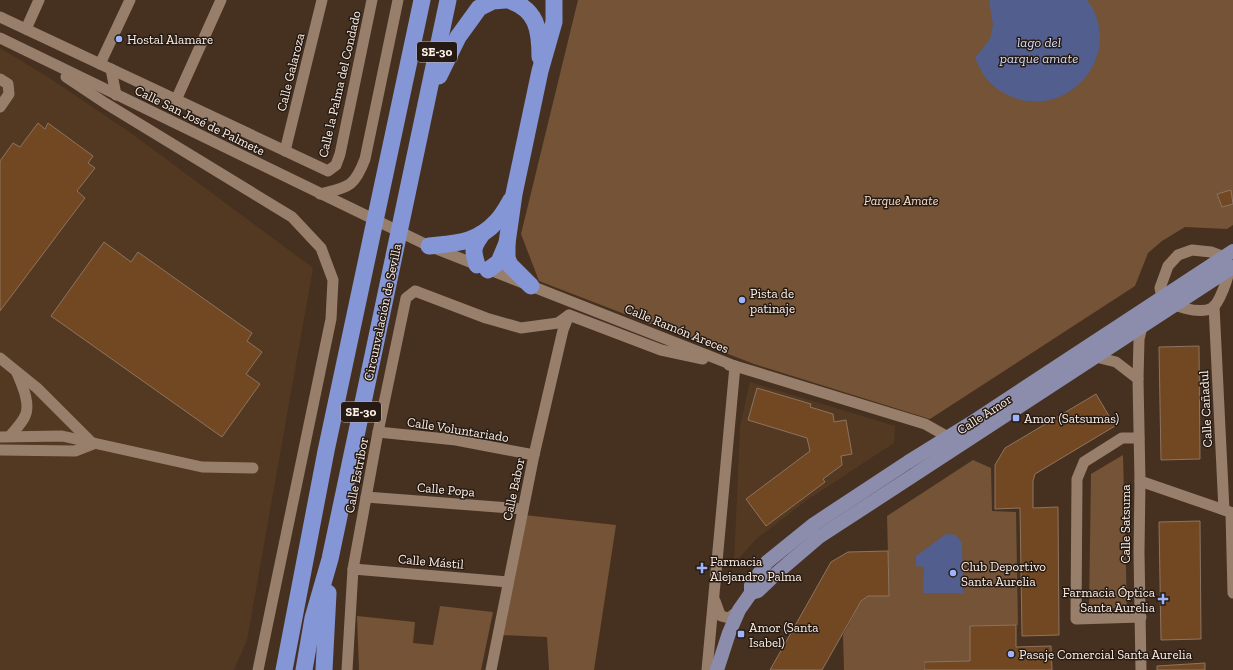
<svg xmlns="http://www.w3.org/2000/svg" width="1233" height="670" font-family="'Zilla Slab',serif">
	<rect width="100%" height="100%" fill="#463120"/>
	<g fill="#533922">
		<polygon points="0,48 51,79 135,136 313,268 247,640 234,670 0,670"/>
		<polygon points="750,382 895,426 894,443 807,500 756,539 734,564 740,427"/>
	</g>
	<g fill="#745337">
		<polygon points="578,0 1233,0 1233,225 1227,229 1185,227 1162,241 1148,253 1135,286 930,419 754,364 539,281 521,234"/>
		<polygon points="1123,455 1127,608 1089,609 1091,474"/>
		<polygon points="973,460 991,468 992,511 1016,512 1018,625 970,626 970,661 924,662 923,662 923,670 844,670 843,635 861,601 868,596 889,595 887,516"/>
		<polygon points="524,515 616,525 594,670 549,670 547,637 500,635"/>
		<polygon points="440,606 493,612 481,670 359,670 357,616 415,622 413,643 433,645"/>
	</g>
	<g fill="#525e8d">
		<path d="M989 0H1087C1126 51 1071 120 1012 97 1002 93 992 86 985 77 981 71 978 64 975 58L990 39 993 25Z"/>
		<polygon points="946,534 956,535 962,543 963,593 923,593 924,567 916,566 916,556"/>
	</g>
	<g fill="#724823" stroke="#8c7461">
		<polygon points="38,123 45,129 48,123 93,156 88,163 95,168 77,191 85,198 0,311 0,161 13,143 20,147"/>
		<polygon points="1231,190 1233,204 1222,207 1217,194"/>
		<polygon points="104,242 131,262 138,252 252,333 247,341 262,352 246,374 260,384 222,437 51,316"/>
		<polygon points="1199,346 1200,459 1161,460 1159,347"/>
		<polygon points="757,388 811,404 810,407 833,414 834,422 846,420 852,454 841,456 842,465 823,479 825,482 766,526 746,499 810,451 807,438 748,420"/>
		<polygon points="1096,394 1115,426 1035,474 1033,481 1033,508 1058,507 1059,635 1022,636 1020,508 995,509 995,465 1005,448"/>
		<polygon points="1200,521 1201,639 1161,640 1159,522"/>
		<polygon points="888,551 889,596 868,596 861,601 822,670 770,670 831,562 848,552"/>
		<polygon points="1016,625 1016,647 1051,646 1052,670 924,670 924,662 970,661 970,626"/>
		<polygon points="1205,663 1205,670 1157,670 1157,666"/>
	</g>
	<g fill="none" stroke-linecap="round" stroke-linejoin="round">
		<g stroke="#987f6c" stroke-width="11">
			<polyline points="0,17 328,171 336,165 340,154 372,0"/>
			<polyline points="26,29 39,0"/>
			<polyline points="0,38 429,246 735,366 925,424 948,437 952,442"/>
			<polyline points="100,64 130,0"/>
			<polyline points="111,69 116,95"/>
			<polyline points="66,77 105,103 292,217 321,248 333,280 331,319 258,670"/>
			<polyline points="0,79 8,84 9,94 0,107"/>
			<polyline points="176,100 221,0"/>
			<polyline points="285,151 322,0"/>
			<path d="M320 194C348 187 354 188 365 159L398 0"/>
			<path d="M1192 250 1211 252 1224 257C1226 261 1228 264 1229 268 1229 277 1219 304 1212 308 1199 315 1171 306 1162 297L1160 288 1168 266 1178 255Z"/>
			<polyline points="1214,306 1224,510"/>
			<polyline points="1096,357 1116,362 1138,379"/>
			<polyline points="0,358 37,388 92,443"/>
			<polyline points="378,432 456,440 534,455"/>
			<path d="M10 436C15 430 22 423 25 416 31 404 22 385 17 373"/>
			<polyline points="0,437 62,436 202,467 253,468"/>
			<polyline points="1139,438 1122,438 1084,462 1077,479 1076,619 1141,617"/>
			<polyline points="0,450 75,451 93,444"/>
			<polyline points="1140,481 1233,513"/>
			<polyline points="366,497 523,509"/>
			<polyline points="1231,513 1233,593"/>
			<polyline points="353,569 508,582"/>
			<polyline points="715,601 719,612 721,616 729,618 739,610"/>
			<polyline points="347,670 353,569 378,432 406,298 415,291 486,318 521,328 558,323 569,315 661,350 703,359"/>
			<polyline points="491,670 534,455 563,330 569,315"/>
			<polyline points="707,670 735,366 729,365"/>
			<polyline points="1141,670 1139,552 1140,481 1138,379 1139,339 1143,323"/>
		</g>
		<g stroke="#8c8dac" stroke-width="14">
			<polyline points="751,593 758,591 778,572 819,537 1233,267"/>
			<polyline points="717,670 729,633 739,610 751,593 751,585 767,562 814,524 908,462 971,423 1233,251"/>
		</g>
		<g stroke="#8496d6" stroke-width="17">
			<path d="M508 0C537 9 540 30 540 57"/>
			<polyline points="439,76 458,37 479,8 493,1 505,0"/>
			<path d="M429 246C457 243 477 243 497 221 503 215 507 207 511 200"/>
			<path d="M477 265C473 252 472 248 480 237"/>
			<polyline points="488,270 499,262 507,243"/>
			<polyline points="531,286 510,265 507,258 507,243 514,194 540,71 554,22 554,0"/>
			<polyline points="284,670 326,451 422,0"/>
			<polyline points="304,670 313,618 330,559 448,0"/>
			<polyline points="324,670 328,593"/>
		</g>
	</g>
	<g fill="#9fb3fd" stroke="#251b14" stroke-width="1.5">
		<circle cx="119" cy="39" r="4"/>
		<circle cx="742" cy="300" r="4"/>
		<rect x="1012" y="414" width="8" height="8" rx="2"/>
		<path d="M700 562h4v4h4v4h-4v4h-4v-4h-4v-4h4z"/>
		<circle cx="953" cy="573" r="4"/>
		<path d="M1161 593h4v4h4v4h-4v4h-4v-4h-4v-4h4z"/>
		<rect x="737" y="630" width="8" height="8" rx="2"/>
		<circle cx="1011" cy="654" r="4"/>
	</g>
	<g text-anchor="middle" stroke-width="3" stroke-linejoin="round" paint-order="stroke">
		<g fill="#251b14" stroke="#beb1a7" stroke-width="1">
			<rect x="417" y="42" width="40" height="20" rx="3"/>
			<rect x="341" y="402" width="40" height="20" rx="3"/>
		</g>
		<g font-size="12" font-weight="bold" fill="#fff1e6">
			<text x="437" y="56">SE-30</text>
			<text x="361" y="416">SE-30</text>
		</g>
		<g font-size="13" fill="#fff1e6" stroke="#251b14" text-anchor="start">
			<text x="127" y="44">Hostal Alamare</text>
			<text x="750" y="298">Pista de<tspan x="750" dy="15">patinaje</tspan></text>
			<text x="1024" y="423">Amor (Satsumas)</text>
			<text x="710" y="566">Farmacia<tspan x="710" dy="15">Alejandro Palma</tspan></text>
			<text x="961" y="571">Club Deportivo<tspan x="961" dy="15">Santa Aurelia</tspan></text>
			<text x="1155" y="597" text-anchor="end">Farmacia Óptica<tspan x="1155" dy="15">Santa Aurelia</tspan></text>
			<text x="749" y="632">Amor (Santa<tspan x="749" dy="15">Isabel)</tspan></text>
			<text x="1019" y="659">Pasaje Comercial Santa Aurelia</text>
		</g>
		<g font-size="13" fill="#fff1e6" stroke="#251b14">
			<text transform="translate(290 72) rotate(-76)" y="5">Calle Galaroza</text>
			<text transform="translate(339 84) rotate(-77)" y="5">Calle la Palma del Condado</text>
			<text transform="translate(200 120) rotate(26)" y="5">Calle San José de Palmete</text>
			<text transform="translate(382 312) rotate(-78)" y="5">Circunvalación de Sevilla</text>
			<text transform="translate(677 328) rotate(22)" y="5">Calle Ramón Areces</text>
			<text transform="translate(1205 409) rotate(-93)" y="5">Calle Cañadul</text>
			<text transform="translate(984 414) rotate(-33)" y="5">Calle Amor</text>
			<text transform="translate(458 429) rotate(9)" y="5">Calle Voluntariado</text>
			<text transform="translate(356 475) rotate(-79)" y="5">Calle Estribor</text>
			<text transform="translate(446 489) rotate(5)" y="5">Calle Popa</text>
			<text transform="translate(513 489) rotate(-78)" y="5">Calle Babor</text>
			<text transform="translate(1125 524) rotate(-90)" y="5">Calle Satsuma</text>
			<text transform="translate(431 561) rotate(5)" y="5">Calle Mástil</text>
		</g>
		<g font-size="13" font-style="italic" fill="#f8dcc6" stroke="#251b14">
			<text x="901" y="205">Parque Amate</text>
		</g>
		<g font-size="14" font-style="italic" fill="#d0d9f7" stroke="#251b14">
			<text x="1039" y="47">lago del<tspan x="1039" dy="16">parque amate</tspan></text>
		</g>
	</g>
</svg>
